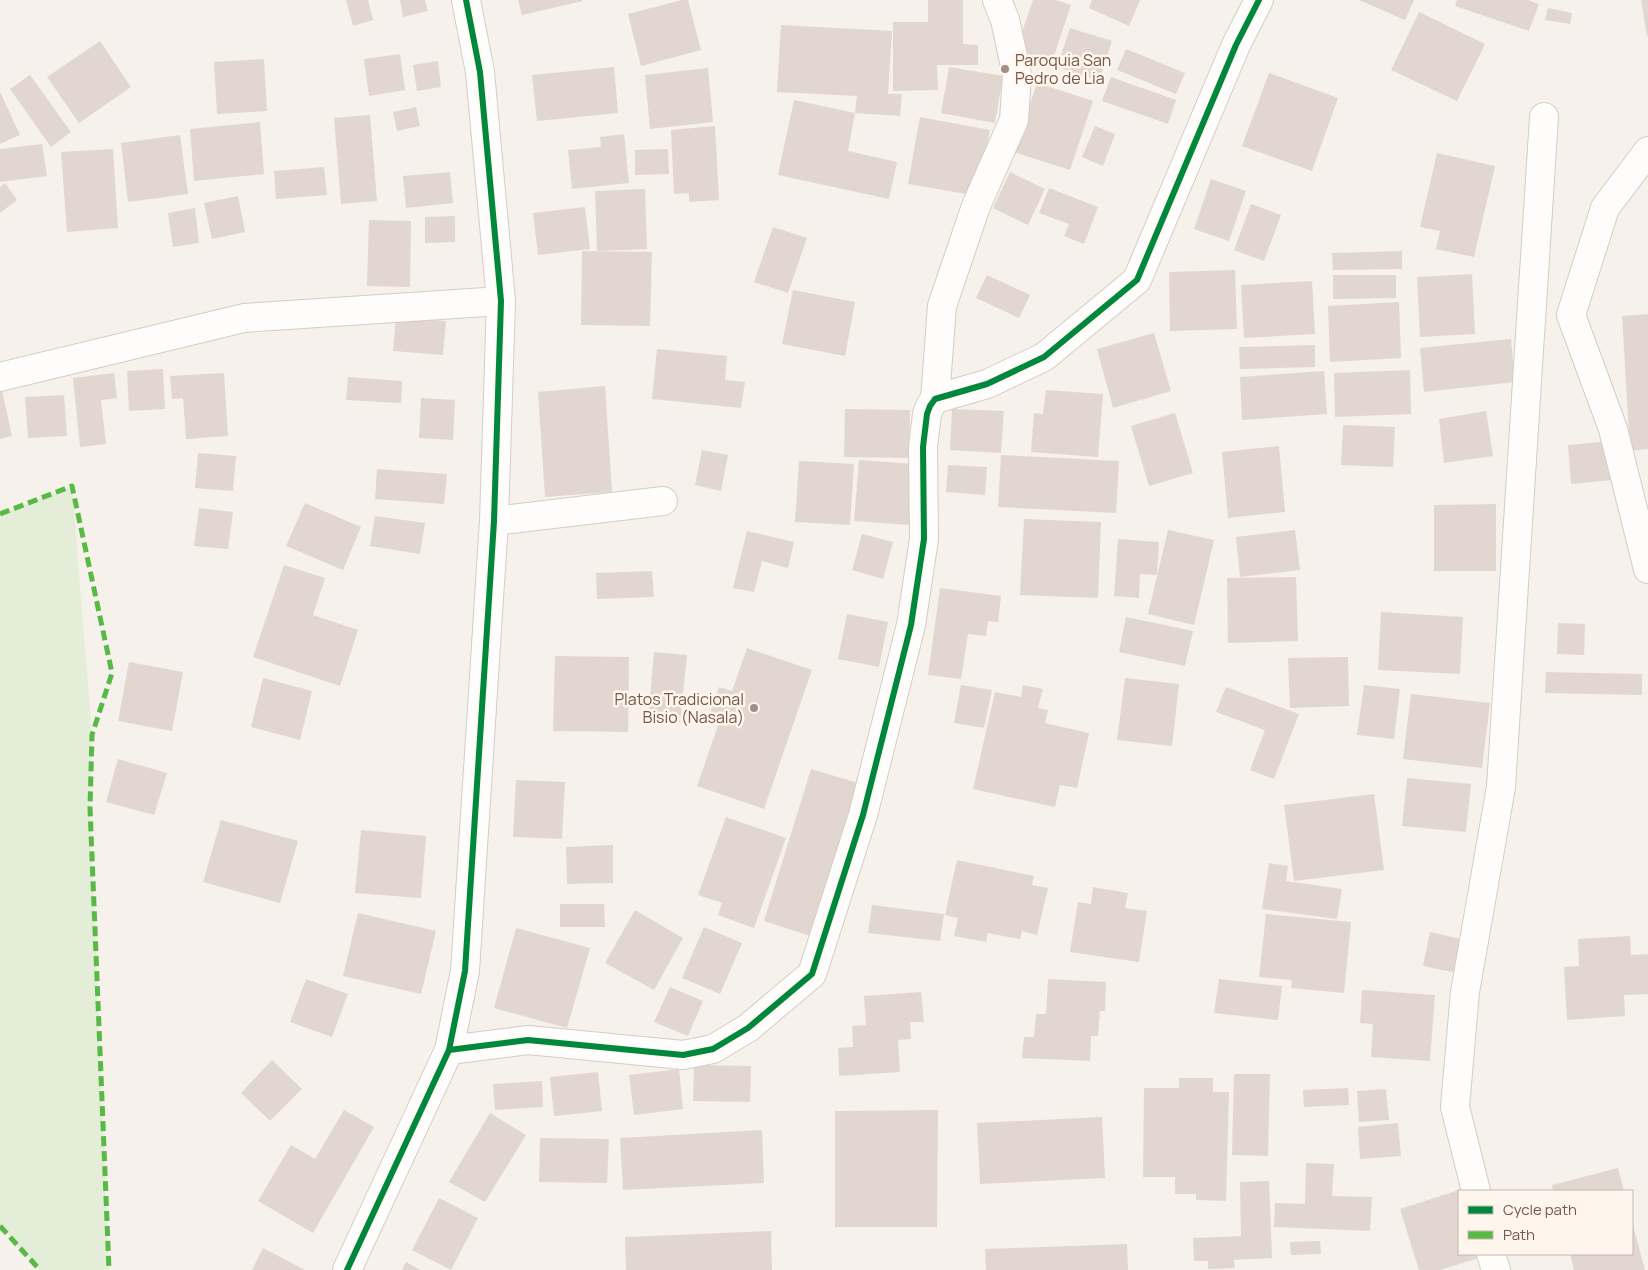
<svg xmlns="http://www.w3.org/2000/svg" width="1648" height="1270" font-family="Manrope,sans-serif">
	<rect width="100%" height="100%" fill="#f6f1eb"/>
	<polygon fill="#e4edd7" points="72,486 92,735 90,808 109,1270 40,1270 0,1226 0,514"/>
	<g fill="#e1d7d0">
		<polygon points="346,0 368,0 373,20 353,26"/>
		<polygon points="400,0 425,0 428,11 403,17"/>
		<polygon points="518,0 582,0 583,1 522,15"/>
		<polygon points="682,0 688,0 701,50 641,66 628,14"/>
		<polygon points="928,0 963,0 963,44 978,45 978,65 937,65 938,90 893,91 893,22 928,22"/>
		<polygon points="1033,0 1056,0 1071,5 1052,62 1016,50"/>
		<polygon points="1092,0 1140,0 1129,26 1089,8"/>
		<polygon points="1359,0 1414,0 1405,20"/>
		<polygon points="1457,0 1528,0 1539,4 1529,31 1455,6"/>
		<polygon points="1641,0 1648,0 1648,36 1647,36"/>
		<polygon points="1548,8 1572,13 1570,24 1545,20"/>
		<polygon points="1419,12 1485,44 1457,101 1391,70"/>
		<polygon points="781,25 892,31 888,94 902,94 900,116 855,113 857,96 777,92"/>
		<polygon points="1070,28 1112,41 1099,81 1057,67"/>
		<polygon points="100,41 131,87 79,123 47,77"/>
		<polygon points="1126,49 1185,73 1176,94 1117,70"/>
		<polygon points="400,54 405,90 369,96 364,59"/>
		<polygon points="264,59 267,111 217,114 214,62"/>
		<polygon points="438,61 441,87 417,91 413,65"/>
		<polygon points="614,67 618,113 537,121 532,75"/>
		<polygon points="949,67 1003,76 995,123 941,113"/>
		<polygon points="708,68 713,122 650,129 645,75"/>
		<polygon points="1269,73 1338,98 1312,171 1242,146"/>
		<polygon points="30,75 71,132 51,147 10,89"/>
		<polygon points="1111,77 1176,100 1168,124 1102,101"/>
		<polygon points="1037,83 1093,101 1070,170 1014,152"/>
		<polygon points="0,92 20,135 0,144"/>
		<polygon points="794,100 855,113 848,151 897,162 889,199 778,175"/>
		<polygon points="416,107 420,126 397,131 393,112"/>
		<polygon points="370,115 377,201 341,204 334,118"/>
		<polygon points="920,117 990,130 978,196 908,184"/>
		<polygon points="260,122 264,174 194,181 190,129"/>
		<polygon points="715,126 719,200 689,202 689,193 674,194 671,130"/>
		<polygon points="1095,126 1115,134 1103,166 1082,157"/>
		<polygon points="624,134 629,183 572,189 568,150 601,147 600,137"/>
		<polygon points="180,135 188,194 128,202 121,143"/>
		<polygon points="42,144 47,176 0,182 0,149"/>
		<polygon points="113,149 118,228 67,232 61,152"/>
		<polygon points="668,149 669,174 635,175 635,150"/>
		<polygon points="1437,153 1495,166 1474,257 1436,249 1440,231 1420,227"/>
		<polygon points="324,167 327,195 276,199 274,171"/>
		<polygon points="450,172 453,203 406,208 403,176"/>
		<polygon points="1010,172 1045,189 1028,225 993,208"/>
		<polygon points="1211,179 1246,191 1229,241 1194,229"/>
		<polygon points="5,183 17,200 0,213 0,187"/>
		<polygon points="1049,188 1098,207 1084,244 1064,236 1069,224 1039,213"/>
		<polygon points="645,189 647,249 597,251 595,191"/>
		<polygon points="238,196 245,232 212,239 204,203"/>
		<polygon points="1251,204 1281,215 1264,261 1234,250"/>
		<polygon points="585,207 590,249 538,255 533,213"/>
		<polygon points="195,208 199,243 173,247 168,213"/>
		<polygon points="455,216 455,242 425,243 425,217"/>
		<polygon points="369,220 411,221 410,287 367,286"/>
		<polygon points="773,227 807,238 788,293 754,282"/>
		<polygon points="582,251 652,252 650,326 581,325"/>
		<polygon points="1402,251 1402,269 1333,270 1332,253"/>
		<polygon points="1235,270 1237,329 1170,331 1169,272"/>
		<polygon points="1472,274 1475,334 1420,337 1417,277"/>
		<polygon points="987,275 1030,295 1019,318 976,298"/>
		<polygon points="1333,275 1396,275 1396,298 1333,299"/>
		<polygon points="1312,281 1315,334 1244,338 1241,285"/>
		<polygon points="793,290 855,302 845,356 782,344"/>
		<polygon points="1399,302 1401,358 1330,362 1328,306"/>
		<polygon points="1648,314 1648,449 1630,451 1622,316"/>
		<polygon points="396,317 446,321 443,355 393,351"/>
		<polygon points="1154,333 1171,391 1113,408 1097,349"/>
		<polygon points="1511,339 1515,382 1424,392 1420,348"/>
		<polygon points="1315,345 1315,367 1240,369 1239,347"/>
		<polygon points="657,349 727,356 725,380 745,382 741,408 652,399"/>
		<polygon points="163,369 165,409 129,411 127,371"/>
		<polygon points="1410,370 1411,414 1335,417 1334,373"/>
		<polygon points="1324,371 1327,414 1242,420 1240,377"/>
		<polygon points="114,373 117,398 101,400 106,444 80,447 73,378"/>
		<polygon points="224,373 228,436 186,439 183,398 172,399 170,376"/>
		<polygon points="348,377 402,381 401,403 346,400"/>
		<polygon points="605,386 612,492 545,497 538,392"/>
		<polygon points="1046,390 1103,394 1098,457 1031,452 1034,413 1043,414"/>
		<polygon points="2,391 12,436 0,439 0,392"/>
		<polygon points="64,395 67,436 28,438 25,397"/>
		<polygon points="421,398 455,400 453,440 419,438"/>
		<polygon points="845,409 910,410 909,458 844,457"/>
		<polygon points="952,409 1004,411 1001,453 950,450"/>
		<polygon points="1486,411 1493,456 1444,463 1439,419"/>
		<polygon points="1175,413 1193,473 1149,486 1131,426"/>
		<polygon points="1343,425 1395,427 1393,467 1341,465"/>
		<polygon points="1610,441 1613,480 1571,484 1568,445"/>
		<polygon points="1279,446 1285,512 1228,518 1222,452"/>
		<polygon points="702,450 728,455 721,491 695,485"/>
		<polygon points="198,453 236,456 233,491 195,488"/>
		<polygon points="1001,455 1119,461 1116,513 998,507"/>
		<polygon points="859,460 914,464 909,525 854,521"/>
		<polygon points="799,461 854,464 850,525 795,522"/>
		<polygon points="948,465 987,467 985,495 946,492"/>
		<polygon points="377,469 447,474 444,504 375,499"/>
		<polygon points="305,503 361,527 343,570 286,546"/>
		<polygon points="1496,504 1496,571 1434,571 1434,505"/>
		<polygon points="199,508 233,512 228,549 194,546"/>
		<polygon points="375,516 425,523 420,554 370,546"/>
		<polygon points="1024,519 1101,522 1098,598 1020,595"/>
		<polygon points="1168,530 1214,540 1194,625 1148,614"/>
		<polygon points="1295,530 1300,570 1240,577 1236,537"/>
		<polygon points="747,531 794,542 788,568 762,561 754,592 733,588"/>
		<polygon points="862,534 893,542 883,579 852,570"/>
		<polygon points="1118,539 1159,542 1157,575 1140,574 1139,598 1114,596"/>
		<polygon points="284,565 325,578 313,615 358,630 340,686 253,657"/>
		<polygon points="652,571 654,597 597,599 596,573"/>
		<polygon points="1296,577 1298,641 1228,643 1227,578"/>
		<polygon points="940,588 1001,596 998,622 988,621 986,636 968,634 961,679 928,675"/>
		<polygon points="1381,612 1463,617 1460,674 1378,670"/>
		<polygon points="847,614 888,622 879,667 838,659"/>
		<polygon points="1126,617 1193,631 1185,666 1119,652"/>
		<polygon points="1558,623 1585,624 1584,655 1557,654"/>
		<polygon points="747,648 812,670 764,809 697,786 720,720 709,716 719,687 732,691"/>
		<polygon points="654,652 687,655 680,722 648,719"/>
		<polygon points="555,656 629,657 628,732 553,731"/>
		<polygon points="1348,657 1349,706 1290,708 1288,658"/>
		<polygon points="129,662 183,672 172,731 118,721"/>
		<polygon points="1546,672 1642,674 1642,695 1545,693"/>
		<polygon points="263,678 312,691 300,740 251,727"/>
		<polygon points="1125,678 1179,684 1172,746 1117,740"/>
		<polygon points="961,685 992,690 984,728 954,723"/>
		<polygon points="1023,685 1043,689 1038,708 1048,710 1045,723 1089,733 1077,788 1060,785 1055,807 973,789 995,692 1021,697"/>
		<polygon points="1364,685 1400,689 1394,739 1357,735"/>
		<polygon points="1226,687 1299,714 1274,779 1250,770 1265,730 1216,712"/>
		<polygon points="1411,694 1490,703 1482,768 1403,759"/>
		<polygon points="118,759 167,773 154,815 106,802"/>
		<polygon points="811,769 858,783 811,936 764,921"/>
		<polygon points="1407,778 1471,784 1466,832 1402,826"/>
		<polygon points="516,780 565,782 562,839 513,837"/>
		<polygon points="1374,794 1384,870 1294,881 1284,805"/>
		<polygon points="726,817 786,838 754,928 718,915 722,903 698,895"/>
		<polygon points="221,820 298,841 280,903 203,882"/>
		<polygon points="361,830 426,836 421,898 355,893"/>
		<polygon points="613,845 613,883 567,884 566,847"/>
		<polygon points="957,860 1034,876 1032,885 1048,888 1037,935 1022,931 1020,939 988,933 986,942 954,936 958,918 945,915"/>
		<polygon points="1269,863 1288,866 1286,881 1342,889 1337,919 1262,909"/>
		<polygon points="1093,887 1128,893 1125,908 1147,911 1139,962 1070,952 1078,902 1091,904"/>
		<polygon points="560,904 604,904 605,927 560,927"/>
		<polygon points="872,905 944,914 940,941 868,933"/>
		<polygon points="635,910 683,938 654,990 605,963"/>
		<polygon points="358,913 436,931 421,994 343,976"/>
		<polygon points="1266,914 1351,922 1344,993 1291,988 1292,980 1259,977"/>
		<polygon points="704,927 742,943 720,994 682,978"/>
		<polygon points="516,928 590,948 567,1028 494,1008"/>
		<polygon points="1430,932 1465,940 1457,973 1423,966"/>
		<polygon points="1630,936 1631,955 1648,954 1648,994 1624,995 1625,1016 1567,1020 1564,967 1579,966 1578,939"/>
		<polygon points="306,979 348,994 332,1037 290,1022"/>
		<polygon points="1048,979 1106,982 1105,1011 1100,1011 1098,1036 1091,1036 1090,1061 1022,1058 1024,1037 1034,1037 1036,1014 1046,1014"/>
		<polygon points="1219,979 1282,986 1278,1020 1214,1013"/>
		<polygon points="670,987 703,1001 688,1036 654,1022"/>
		<polygon points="1362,990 1435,995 1430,1061 1371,1057 1373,1024 1360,1023"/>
		<polygon points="921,992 924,1022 910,1022 911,1039 898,1040 900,1072 839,1076 838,1048 853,1047 852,1026 866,1025 864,996"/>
		<polygon points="272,1060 302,1089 270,1121 241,1093"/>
		<polygon points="694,1065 751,1066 750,1102 693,1101"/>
		<polygon points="679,1069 683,1109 634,1115 629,1075"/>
		<polygon points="598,1072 602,1111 554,1116 550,1077"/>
		<polygon points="1234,1074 1270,1074 1268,1156 1232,1155"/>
		<polygon points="1179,1078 1213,1078 1213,1092 1229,1092 1226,1201 1196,1200 1196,1194 1175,1194 1175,1177 1143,1177 1144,1088 1179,1088"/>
		<polygon points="542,1081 543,1107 495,1110 493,1084"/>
		<polygon points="1348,1088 1349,1105 1304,1107 1303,1090"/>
		<polygon points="1386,1089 1389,1120 1359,1122 1357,1091"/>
		<polygon points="344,1110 374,1127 313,1233 258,1201 291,1145 315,1159"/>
		<polygon points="938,1110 937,1227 835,1227 835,1111"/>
		<polygon points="490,1113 526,1135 485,1202 449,1182"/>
		<polygon points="1102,1117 1105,1178 980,1184 977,1123"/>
		<polygon points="1398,1123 1401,1156 1360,1159 1358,1127"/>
		<polygon points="762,1130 764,1183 623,1190 620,1138"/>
		<polygon points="540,1138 609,1139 607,1183 539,1182"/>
		<polygon points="1306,1163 1334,1164 1332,1196 1372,1197 1370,1231 1274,1227 1275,1203 1305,1204"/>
		<polygon points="1618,1168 1624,1191 1553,1191 1552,1185"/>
		<polygon points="1269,1181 1272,1258 1234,1260 1235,1268 1208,1269 1208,1261 1194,1261 1193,1238 1241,1236 1240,1182"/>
		<polygon points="1459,1190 1459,1254 1481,1254 1482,1257 1440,1270 1419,1270 1400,1209"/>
		<polygon points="439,1198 478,1218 451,1270 412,1250"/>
		<polygon points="1632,1222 1645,1270 1574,1270 1570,1254 1632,1254"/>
		<polygon points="771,1231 772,1270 626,1270 625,1237"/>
		<polygon points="1320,1241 1321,1254 1291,1255 1290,1242"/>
		<polygon points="1127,1244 1128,1270 986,1270 985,1249"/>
		<polygon points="263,1248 305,1270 252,1270"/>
		<polygon points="406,1262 420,1270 402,1270"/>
	</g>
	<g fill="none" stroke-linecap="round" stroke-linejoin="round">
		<defs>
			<g id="minor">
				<polyline points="1648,151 1605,208 1571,315 1613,429 1648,569"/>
				<polyline points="0,377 244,318 501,301"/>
				<polyline points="935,399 942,306 976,206 1014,120 1017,75 1005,20 997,0"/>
				<polyline points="494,521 663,501"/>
				<polyline points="449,1050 528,1040 683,1055 713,1049 748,1028 812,974 863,815 911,625 924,539 923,447 927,414 930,406 935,399 987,384 1044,357 1137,280 1236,45 1259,0"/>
				<polyline points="1476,1191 1455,1107 1465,992 1501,787 1544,117"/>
				<polyline points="1491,1254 1496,1270"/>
				<polyline points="347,1270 449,1050 465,971 494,521 501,301 480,72 466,0"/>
			</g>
		</defs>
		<use href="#minor" stroke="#d4cdc6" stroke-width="30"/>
		<use href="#minor" stroke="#fefdfc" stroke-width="28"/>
		<g stroke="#58b947" stroke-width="5" stroke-dasharray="10 5" stroke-linecap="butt">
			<polyline points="0,514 72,486 112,673 92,735 90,808 109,1270"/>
			<polyline points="0,1226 40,1270"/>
		</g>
		<defs>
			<g id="cycleway">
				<polyline points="449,1050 528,1040 683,1055 713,1049 748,1028 812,974 863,815 911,625 924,539 923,447 927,414 930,406 935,399 987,384 1044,357 1137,280 1236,45 1259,0"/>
				<polyline points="347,1270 449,1050 465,971 494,521 501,301 480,72 466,0"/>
			</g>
		</defs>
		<use href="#cycleway" stroke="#fef6ed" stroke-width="9"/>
		<use href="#cycleway" stroke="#00873e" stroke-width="6"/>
	</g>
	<g fill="#a28e84" stroke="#fef6ed" stroke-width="2">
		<circle cx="1005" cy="69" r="5"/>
		<circle cx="754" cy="708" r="5"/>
	</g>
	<g text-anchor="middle" stroke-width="5" stroke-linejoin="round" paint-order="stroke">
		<g font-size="16" fill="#74584c" stroke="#fef6ed" text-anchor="start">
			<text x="1015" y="66">Paroquia San<tspan x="1015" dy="18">Pedro de Lia</tspan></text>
			<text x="744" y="705" text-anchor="end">Platos Tradicional<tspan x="744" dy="18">Bisio (Nasala)</tspan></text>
		</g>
	</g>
	<rect x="1458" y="1190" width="175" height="65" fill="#fef6ed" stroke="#c7b7ad"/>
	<rect x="1468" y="1206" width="25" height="8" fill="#00873e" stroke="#c7b7ad"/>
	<text x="1503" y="1215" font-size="15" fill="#74584c">Cycle path</text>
	<rect x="1468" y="1231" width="25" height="8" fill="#58b947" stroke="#c7b7ad"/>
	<text x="1503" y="1240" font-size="15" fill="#74584c">Path</text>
</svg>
